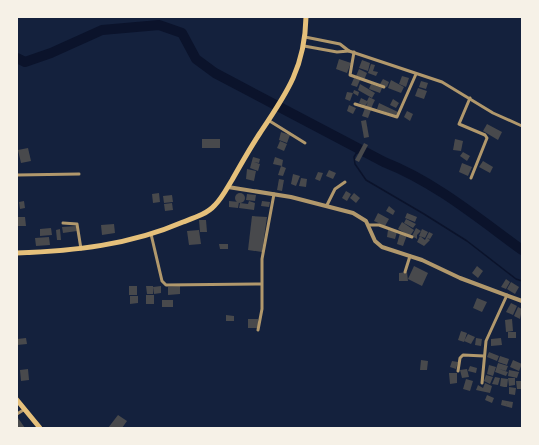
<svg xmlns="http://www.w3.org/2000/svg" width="539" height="445" font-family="Mulish,sans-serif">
	<rect width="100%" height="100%" fill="#14213d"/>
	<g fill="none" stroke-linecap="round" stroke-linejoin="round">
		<polyline stroke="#0b132b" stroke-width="1.5" points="359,149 354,157 355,164 366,180 424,214 467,241 516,279 522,281"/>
		<path stroke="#0b132b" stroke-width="10" d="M17 58 25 62 51 53 102 30 159 25 182 33 196 59 215 73 384 162C435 182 478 218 522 250"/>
	</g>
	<g fill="#48494c">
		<polygon points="339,59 351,63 347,73 336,69"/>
		<polygon points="362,60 370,63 368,71 359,68"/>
		<polygon points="371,64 375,65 373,71 378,72 376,76 368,73"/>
		<polygon points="359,69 367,73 364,80 356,76"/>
		<polygon points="402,76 409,78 406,87 399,84"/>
		<polygon points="354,78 360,80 357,87 351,85"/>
		<polygon points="383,79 389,82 387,87 380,84"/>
		<polygon points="391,80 404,87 401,93 388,88"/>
		<polygon points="421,81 428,83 426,89 419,87"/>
		<polygon points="360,84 375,93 372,98 358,90"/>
		<polygon points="371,84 382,88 380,93 369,89"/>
		<polygon points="418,88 427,91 424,99 415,96"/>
		<polygon points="354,90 359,92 358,96 353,93 350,101 345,99 347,92 353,93"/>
		<polygon points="369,97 375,100 373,104 369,103 373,104 371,109 366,106 368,102 365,106 359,103 361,98 367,101"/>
		<polygon points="393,99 399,103 396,108 390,105"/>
		<polygon points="379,103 398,112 397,116 377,109"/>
		<polygon points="349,105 356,108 353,114 347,111"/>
		<polygon points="365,108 371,110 368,118 362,116"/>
		<polygon points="407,111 413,114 410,121 404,117"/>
		<polygon points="366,120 369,137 364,138 361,121"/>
		<polygon points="487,124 502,132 498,140 483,131"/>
		<polygon points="281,132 290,135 287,143 279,140"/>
		<rect x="202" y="139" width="18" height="9"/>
		<polygon points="455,139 463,141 461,151 453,150"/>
		<polygon points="280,141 287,144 284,151 277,148"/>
		<polygon points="364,143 368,145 359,162 355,160"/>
		<polygon points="28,148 31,161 21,163 18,150"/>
		<polygon points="463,152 470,156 467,161 460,156"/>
		<polygon points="253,157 260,159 259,163 254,162 260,164 258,171 250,168"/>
		<polygon points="275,157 283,160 282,166 273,164"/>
		<polygon points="483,161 493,167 490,173 479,167"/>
		<polygon points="462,163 472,167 468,176 459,172"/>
		<polygon points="281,166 286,168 283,176 278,175"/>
		<polygon points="247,169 256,171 254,181 246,179"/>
		<polygon points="329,170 336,173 333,179 326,176"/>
		<polygon points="318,172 323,173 320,181 315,179"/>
		<polygon points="293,174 300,176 296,186 291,184"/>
		<polygon points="301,178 307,179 306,187 299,186"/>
		<polygon points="279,179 284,180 282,191 277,190"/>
		<polygon points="346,191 351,194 347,201 342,198"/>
		<polygon points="159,193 160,202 153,203 152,194"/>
		<polygon points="354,193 360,198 356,203 350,198"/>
		<circle cx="240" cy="198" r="5"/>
		<polygon points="247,194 256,195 255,201 246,200"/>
		<polygon points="172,195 173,202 164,203 163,196"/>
		<polygon points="24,201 25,208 20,209 19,202"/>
		<polygon points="229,201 239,202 238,208 229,207"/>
		<polygon points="249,201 255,203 254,210 239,208 240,203 248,204"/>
		<polygon points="262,201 270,202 269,207 261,206"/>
		<polygon points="172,203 173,210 165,211 164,204"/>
		<polygon points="389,206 395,211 393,215 386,211"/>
		<polygon points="378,213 389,219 385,226 374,221"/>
		<polygon points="407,213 417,217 415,222 405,218"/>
		<polygon points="252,216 267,217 262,252 248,250"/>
		<polygon points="17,217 25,217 26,226 17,226"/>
		<polygon points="406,219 416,224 413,228 404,223"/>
		<polygon points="199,220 206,220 207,232 200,232"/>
		<polygon points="402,222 414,230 410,236 398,229"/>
		<polygon points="114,224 115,233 102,235 101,225"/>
		<polygon points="76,226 77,231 63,233 62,227"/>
		<polygon points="51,228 52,235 40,236 40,229"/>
		<polygon points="416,228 421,231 417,235 417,239 412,236"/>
		<polygon points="60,229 61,240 57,240 56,230"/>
		<polygon points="422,229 428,232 425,238 419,236"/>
		<polygon points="199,230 201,244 189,245 187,231"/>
		<polygon points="388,230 397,232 395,239 387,237"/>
		<polygon points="429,232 433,234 430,239 427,238 430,240 424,246 417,242 420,236 425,240"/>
		<polygon points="400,233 407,235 403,246 397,244"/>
		<polygon points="49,237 50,245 36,246 35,238"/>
		<polygon points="219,244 228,244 228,249 220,249"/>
		<polygon points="414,266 428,273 422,286 408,279"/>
		<polygon points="477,266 483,271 478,278 472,273"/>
		<polygon points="407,272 408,281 399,281 399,273"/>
		<polygon points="506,279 510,282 506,289 501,287"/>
		<polygon points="511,282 519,287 515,294 507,289"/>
		<rect x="129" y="286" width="8" height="9"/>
		<polygon points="146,286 153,286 153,294 147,294"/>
		<polygon points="161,286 161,293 154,294 153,287"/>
		<polygon points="180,286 180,294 168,295 168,287"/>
		<rect x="146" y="295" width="8" height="9"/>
		<polygon points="130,296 138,296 138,303 130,304"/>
		<polygon points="477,298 487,302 482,312 473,308"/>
		<rect x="162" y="300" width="11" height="7"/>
		<polygon points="511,303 517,306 513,315 506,312"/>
		<polygon points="518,307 522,309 520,319 514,316"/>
		<polygon points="226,315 234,316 234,321 226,321"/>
		<rect x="248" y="319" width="10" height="9"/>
		<polygon points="512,319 513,331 506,332 505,320"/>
		<polygon points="461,331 467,333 464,342 458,340"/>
		<rect x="508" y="332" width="8" height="6"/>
		<polygon points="468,334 475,337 471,344 464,341"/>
		<polygon points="26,338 27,344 17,345 17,339"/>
		<polygon points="476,338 482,339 481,346 475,345"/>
		<polygon points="501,338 502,345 491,346 491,339"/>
		<polygon points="489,352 499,356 497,361 487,357"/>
		<polygon points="500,356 509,359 507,365 498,362"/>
		<polygon points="421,360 428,361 427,370 420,370"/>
		<polygon points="513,360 522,364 519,371 510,367"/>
		<polygon points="452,361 458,362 456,369 450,367"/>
		<polygon points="498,363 508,366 506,371 499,369 508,372 506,376 495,372"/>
		<polygon points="489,365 496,367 493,376 487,374"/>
		<polygon points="470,366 477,368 476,373 468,371"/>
		<polygon points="28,369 29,380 21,381 20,370"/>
		<polygon points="467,369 469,377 462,378 460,370"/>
		<polygon points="509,370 519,372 517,378 508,376"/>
		<polygon points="449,373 457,373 457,383 450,384"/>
		<polygon points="486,375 493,377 490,384 484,381"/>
		<polygon points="495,377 500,378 498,385 492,384"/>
		<polygon points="501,378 508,379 507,387 504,387 504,385 504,387 500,386"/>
		<polygon points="508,378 515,378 515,385 509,386"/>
		<polygon points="466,379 473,381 470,391 463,389"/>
		<polygon points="516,381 522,381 522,389 517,389"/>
		<polygon points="485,383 492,386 490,393 476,390 478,385 483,388"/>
		<polygon points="509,387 516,388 515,395 509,394"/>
		<polygon points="487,395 494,398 492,403 485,400"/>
		<polygon points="502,400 507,401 506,405 507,401 513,402 512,408 501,405"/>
		<polygon points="118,415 127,421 122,428 108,428"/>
		<polygon points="18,418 25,428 17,428"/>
	</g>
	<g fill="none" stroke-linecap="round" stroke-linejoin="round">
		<g stroke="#b1986c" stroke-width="3">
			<polyline points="305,37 340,44 349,51 442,82 493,113 522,126"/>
			<polyline points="304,46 337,52 349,51"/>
			<polyline points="354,52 350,75 384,87"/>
			<polyline points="470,98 459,124 485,135 487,138 471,178"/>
			<polyline points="355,104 397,117 416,74"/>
			<polyline points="268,120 305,143"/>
			<polyline points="17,175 79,174"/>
			<polyline points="327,205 335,189 345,182"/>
			<polyline points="63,223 77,224 81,249"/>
			<polyline points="368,225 379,225 412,237"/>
			<polyline points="151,234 162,281 166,285 261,284"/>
			<polyline points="405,272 410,256"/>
			<polyline points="258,330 262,309 262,259 274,194"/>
			<polyline points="458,371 460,358 463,355 484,356"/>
			<polyline points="482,383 486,341 507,295"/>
			<polyline points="17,414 25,409"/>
		</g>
		<polyline stroke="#b1986c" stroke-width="4" points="228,187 291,197 353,213 366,221 375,241 382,247 422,260 460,278 522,301"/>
		<g stroke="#e5c07b" stroke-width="5">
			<path d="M17 253C74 251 130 245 183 222 194 218 207 214 215 205 222 198 227 188 232 180 241 164 250 148 260 133 287 93 305 67 306 17"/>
			<polyline points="17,400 40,428"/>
		</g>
	</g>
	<rect width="539" height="445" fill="none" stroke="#f6f1e7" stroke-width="36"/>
</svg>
